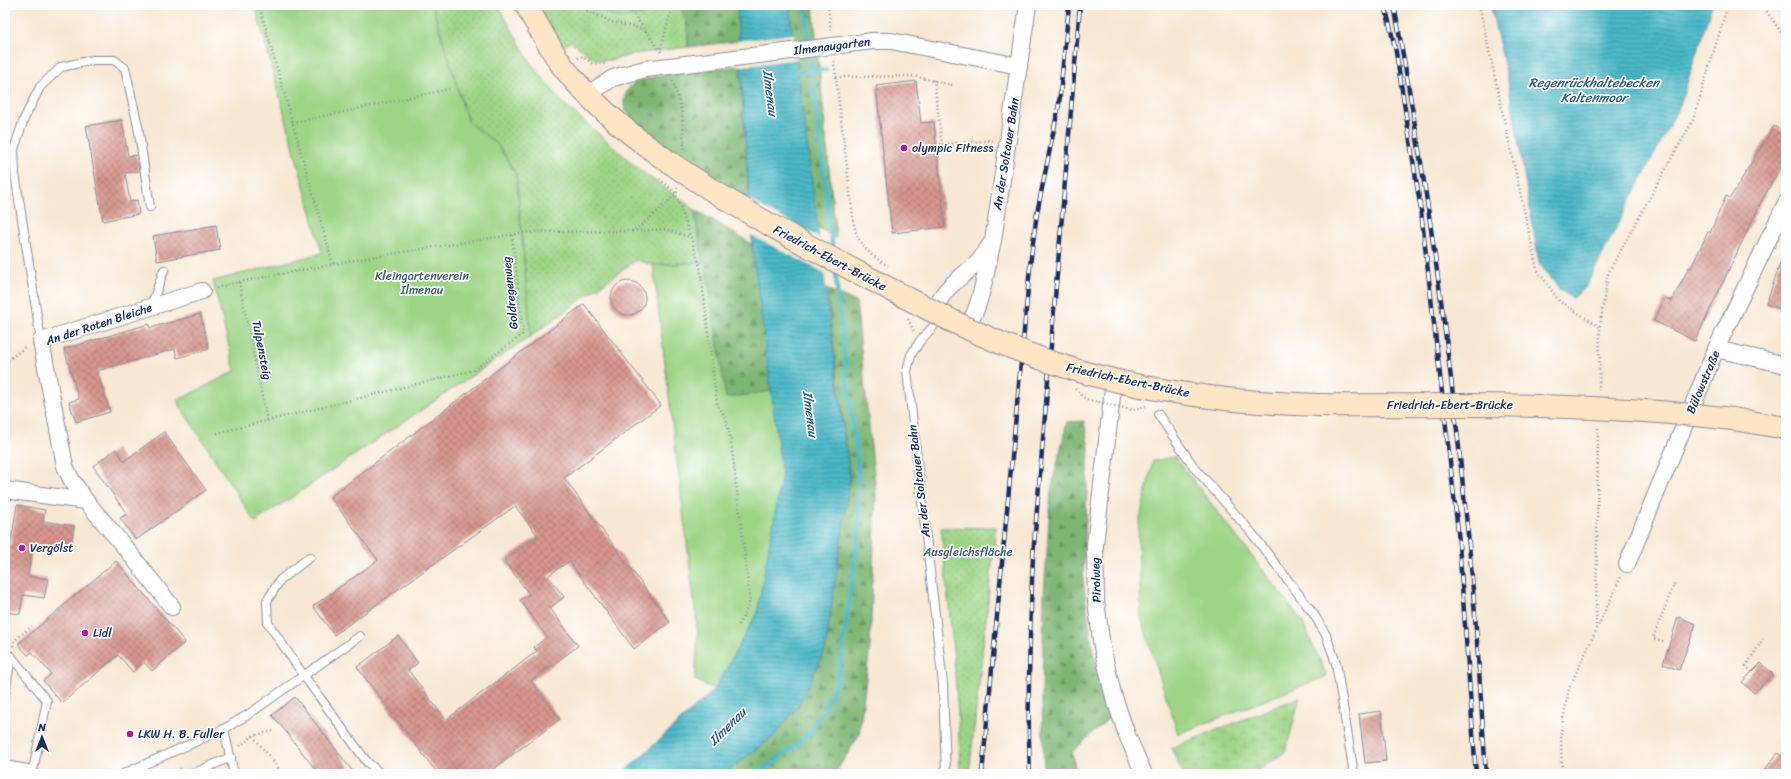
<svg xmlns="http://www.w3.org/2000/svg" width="1791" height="779" font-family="Sriracha,sans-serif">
	<defs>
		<pattern id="grass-dots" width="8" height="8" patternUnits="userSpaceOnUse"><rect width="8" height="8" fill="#9dd486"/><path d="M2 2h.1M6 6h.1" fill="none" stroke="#87b676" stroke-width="1.8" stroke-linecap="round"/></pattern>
		<pattern id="forest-firs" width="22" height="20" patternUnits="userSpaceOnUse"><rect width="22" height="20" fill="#7eb673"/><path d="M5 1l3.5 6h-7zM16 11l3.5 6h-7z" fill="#669462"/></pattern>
		<pattern id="wetland-marsh" width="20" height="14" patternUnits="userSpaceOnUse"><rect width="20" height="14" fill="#9dd486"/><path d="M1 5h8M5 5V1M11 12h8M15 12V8" fill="none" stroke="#87b676"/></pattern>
		<pattern id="water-rules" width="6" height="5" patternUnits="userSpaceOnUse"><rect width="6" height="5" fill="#4bb8c7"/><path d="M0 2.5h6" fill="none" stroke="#3e96a5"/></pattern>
		<pattern id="building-cross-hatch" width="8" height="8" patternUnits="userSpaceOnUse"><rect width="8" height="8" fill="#d7968e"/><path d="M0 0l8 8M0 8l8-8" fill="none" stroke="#ae7b77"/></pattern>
	</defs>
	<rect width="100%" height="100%" fill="#fff"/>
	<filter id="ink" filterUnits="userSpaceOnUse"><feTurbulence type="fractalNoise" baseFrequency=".025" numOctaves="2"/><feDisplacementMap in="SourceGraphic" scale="8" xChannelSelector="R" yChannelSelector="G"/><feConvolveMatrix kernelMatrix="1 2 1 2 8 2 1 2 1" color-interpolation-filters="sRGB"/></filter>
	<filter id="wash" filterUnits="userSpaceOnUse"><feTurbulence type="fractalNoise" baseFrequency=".012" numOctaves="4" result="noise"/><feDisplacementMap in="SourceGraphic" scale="16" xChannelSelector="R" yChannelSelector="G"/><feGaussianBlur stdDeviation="0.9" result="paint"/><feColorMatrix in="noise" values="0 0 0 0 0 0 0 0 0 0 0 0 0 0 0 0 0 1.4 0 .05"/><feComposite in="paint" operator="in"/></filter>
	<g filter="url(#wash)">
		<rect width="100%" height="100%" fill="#f7e7d3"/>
		<g fill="url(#grass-dots)" stroke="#5c8272">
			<polygon points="432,5 498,5 530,62 563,103 640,170 694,209 705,262 653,265 636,260 531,336 516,174 497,144 468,122"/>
			<path d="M537 5H595L600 9 627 18 651 11 661 5H679C687 19 688 31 688 47L634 54 611 60H600L591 57 571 41 564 46Z"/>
			<path d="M996 527 969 774H960C959 692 949 610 941 528Z"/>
		</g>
		<g fill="url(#forest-firs)" stroke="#4c7268">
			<path d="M595 5H661C636 20 619 24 595 5Z"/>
			<path d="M679 5H737L739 41 688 47C688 31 687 19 679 5Z"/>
			<polygon points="788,5 813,5 836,238 812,224"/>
			<path d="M740 66 749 200C725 185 634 131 625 109 622 100 626 90 633 84 649 73 718 69 740 66Z"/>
			<polygon points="694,209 752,244 772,391 726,399"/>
			<polygon points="827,289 856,302 876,494 870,646 859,735 838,769 836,774 724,774 775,735 850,479"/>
			<polygon points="1084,421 1089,448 1083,580 1092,646 1109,718 1072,752 1076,774 1044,774 1042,700 1044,596 1051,490 1067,422"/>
		</g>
		<polygon fill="url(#wetland-marsh)" stroke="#5c8272" points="1300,697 1286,751 1254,774 1183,774 1171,748"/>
		<g fill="#9dd486" stroke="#5c8272">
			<polygon points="255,5 432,5 468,122 497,144 516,174 531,336 255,522 177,401 235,371 213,281 322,253"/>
			<polygon points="705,262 726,398 772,391 782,475 757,613 715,689 695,680 698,634 653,265"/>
			<polygon points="1175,457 1302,621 1327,676 1178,734 1141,618 1138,528 1153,461"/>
		</g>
		<g fill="url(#water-rules)" stroke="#337492">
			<polygon points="737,5 789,5 850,479 825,651 798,706 775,735 724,774 622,774 715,689 757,613 782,475 752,244"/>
			<polygon points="1490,5 1712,5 1680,105 1585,288 1573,298 1561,291 1539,263 1508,81"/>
		</g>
		<g fill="#f7e7d3">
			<polygon points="794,34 797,59 738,67 737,41"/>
			<polygon points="747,199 820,238 825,273 749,234"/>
		</g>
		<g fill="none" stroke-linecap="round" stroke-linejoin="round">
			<g stroke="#4bb8c7" stroke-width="4.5">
				<polyline points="805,5 812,68"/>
				<polyline points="792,72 826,70"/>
				<polyline points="813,77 833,251"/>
				<path d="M757 774C772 763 790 751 804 738 820 722 830 698 838 677L858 541 859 477 835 269"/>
			</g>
		</g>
		<g id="blocks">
			<g fill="url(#building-cross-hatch)">
				<polygon points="916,81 921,123 934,122 945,227 892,233 876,86"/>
				<polygon points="122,120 128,156 136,155 139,171 125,173 130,202 137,200 139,214 103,221 86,126"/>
				<polygon points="1774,126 1786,134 1786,158 1762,200 1695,341 1654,321 1665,298 1672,301 1689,267 1691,268 1708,232 1710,233 1726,196 1730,198"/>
				<polygon points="216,225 220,250 157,261 153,236"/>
				<polygon points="1784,252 1786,252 1786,311 1766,304"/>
				<circle cx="628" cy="298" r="17"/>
				<polygon points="584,304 661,405 564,478 670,622 634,649 569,561 548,576 564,597 550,608 578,646 531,681 560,719 487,774 438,774 357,667 398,636 418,663 408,670 446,720 537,651 534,647 547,637 520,600 529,594 504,560 538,536 515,506 334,635 313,606 378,560 330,497"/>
				<polygon points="200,314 209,349 177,358 175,349 97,371 110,412 76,422 69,402 79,399 64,349 149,324 150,328"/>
				<polygon points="164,432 206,490 136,540 120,518 127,514 93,466 116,449 124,461"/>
				<polygon points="17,505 45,510 43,521 74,526 70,551 33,544 28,576 48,579 44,598 23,595 20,614 5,612 5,579"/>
				<polygon points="116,561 185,642 152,671 144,662 133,672 118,655 62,703 43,681 51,674 32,652 28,655 18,644"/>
				<polygon points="1678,617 1696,624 1679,670 1663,664"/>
				<polygon points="1761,663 1773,674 1754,693 1742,682"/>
				<polygon points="295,697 355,774 319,774 283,728 272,715"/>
				<polygon points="1381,711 1386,761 1365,763 1359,714"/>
				<polygon points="1778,753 1786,760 1786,774 1761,774"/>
			</g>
		</g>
	</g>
	<g filter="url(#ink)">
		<use href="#blocks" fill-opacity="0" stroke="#898b98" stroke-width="1"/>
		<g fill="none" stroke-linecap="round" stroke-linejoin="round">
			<defs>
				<g id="service">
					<polyline points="151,306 164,270"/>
					<polyline points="941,318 920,341 911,355 907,371 943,684 946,774"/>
					<polyline points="41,341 15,174 14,149 24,119 40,87 61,67 93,60 114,60 125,68 138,126 150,207"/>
					<polyline points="1158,414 1194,467 1251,532 1313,613 1326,635 1336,663 1354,774"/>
					<polyline points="310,557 280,580 267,601 268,623 304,676 367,762 381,774"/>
					<polyline points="5,655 11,656 5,694"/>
					<polyline points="224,729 234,774"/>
					<polyline points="5,765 33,770 47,701 11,656"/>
					<polyline points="123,774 224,729 249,714 360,636"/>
					<polyline points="192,774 231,757"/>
				</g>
				<g id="minor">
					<polyline points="873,41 891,41 1019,66"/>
					<polyline points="588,94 613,78 645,69"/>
					<path d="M993 241C989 256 980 311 970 320 969 322 962 325 959 326 953 326 947 323 943 319 923 298 968 274 979 261 984 255 988 247 993 241L1028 5"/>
					<polyline points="1716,349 1786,365"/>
					<polyline points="1114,380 1095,545 1096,601 1102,647 1113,694 1127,735 1144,774"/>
					<polyline points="5,490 86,501 128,551 172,607"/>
					<polyline points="86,501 71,479 65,466 41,341 202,291"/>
					<polyline points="1627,564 1716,349 1786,203"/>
				</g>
				<g id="secondary">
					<path d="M526 5C538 26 550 49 564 68 591 102 624 130 659 155"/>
					<polyline points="1733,419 1786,428"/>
				</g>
			</defs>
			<use href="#service" stroke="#898b98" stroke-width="10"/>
			<use href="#minor" stroke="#898b98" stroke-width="18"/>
			<use href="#secondary" stroke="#898b98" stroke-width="24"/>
			<g stroke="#898b98" stroke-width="2.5" stroke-dasharray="1 3" stroke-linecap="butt">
				<polyline points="259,5 333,264"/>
				<polyline points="576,5 612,22 643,29"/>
				<polyline points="627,5 659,50"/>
				<polyline points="828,5 831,32"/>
				<polyline points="1479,5 1537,269 1559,301 1600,327 1599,391"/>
				<polyline points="1762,5 1786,39"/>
				<polyline points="661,52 660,50 673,5"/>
				<polyline points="578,58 581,56 592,63 607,64"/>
				<path d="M834 61 854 225C859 246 870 255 888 266"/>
				<polyline points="836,77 913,76 952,85"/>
				<polyline points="934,80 942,145"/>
				<polyline points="673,81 682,113 684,150"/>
				<polyline points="292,123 449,89"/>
				<polyline points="936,145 994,140"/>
				<polyline points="678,188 676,194 700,266 717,404 726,419 731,441 750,599 749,605 738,626"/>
				<polyline points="632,231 665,229 689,237"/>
				<polyline points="239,282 267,421"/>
				<polyline points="216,288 239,282 372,257 529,232 632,231 647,221 676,194 660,179"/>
				<polyline points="908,319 914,332"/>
				<polyline points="1600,326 1608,273 1693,120 1728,5"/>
				<polyline points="5,363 26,346"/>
				<polyline points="5,391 5,402"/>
				<polyline points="213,434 474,370 523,334 512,235"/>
				<polyline points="1596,629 1598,426"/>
				<polyline points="1663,641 1653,638 1675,582"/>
				<polyline points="13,646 14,641 32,626"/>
				<polyline points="1752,672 1746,666 1763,639"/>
				<polyline points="253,736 283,774"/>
				<polyline points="240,746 253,736 273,731"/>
				<polyline points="169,774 183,768"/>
				<polyline points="1562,774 1561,731 1569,688 1621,577"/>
			</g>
			<use href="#service" stroke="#fff" stroke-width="8"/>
			<use href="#minor" stroke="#fff" stroke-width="16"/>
			<use href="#secondary" stroke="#fde5c5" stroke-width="22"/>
			<defs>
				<g id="rail">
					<polyline points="1385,5 1396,52 1421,211 1458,531 1476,774"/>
					<path d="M1394 5C1426 177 1450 351 1467 525 1476 608 1480 691 1486 774"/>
					<polyline points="982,774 1031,257 1037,213 1059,104 1069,5"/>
					<path d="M1030 774C1027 701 1030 629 1033 556L1080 5"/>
				</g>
			</defs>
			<use href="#rail" stroke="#1b2f5e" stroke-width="4.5"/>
			<use href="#rail" stroke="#fff" stroke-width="3" stroke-dasharray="9" stroke-linecap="butt"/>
			<defs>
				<polyline id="minor-bridge" points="645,69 873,41"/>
				<path id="secondary-bridge" d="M659 155C723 200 790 237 859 273 917 303 973 334 1034 356 1090 377 1151 390 1210 397 1293 408 1377 405 1460 405 1552 405 1642 409 1733 419"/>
			</defs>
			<use href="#minor-bridge" stroke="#898b98" stroke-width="18" stroke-linecap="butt"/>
			<use href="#secondary-bridge" stroke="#898b98" stroke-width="24" stroke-linecap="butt"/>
			<polyline stroke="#898b98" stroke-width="2.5" stroke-dasharray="1 3" stroke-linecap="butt" points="1075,389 1086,399 1132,410 1146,406"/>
			<use href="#minor-bridge" stroke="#fff" stroke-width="16"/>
			<use href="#secondary-bridge" stroke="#fde5c5" stroke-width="22"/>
		</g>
	</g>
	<g fill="#b5179e" stroke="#fff" stroke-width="1.5">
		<circle cx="904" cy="148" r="4"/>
		<circle cx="22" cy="548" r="4"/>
		<circle cx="85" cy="633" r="4"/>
		<circle cx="130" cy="734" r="4"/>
	</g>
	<g text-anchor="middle" stroke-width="3.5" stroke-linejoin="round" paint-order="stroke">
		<g font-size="12" fill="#1b2f5e" stroke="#fff">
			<text transform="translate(832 46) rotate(-7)" y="4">Ilmenaugarten</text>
			<text transform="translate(1006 154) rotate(-81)" y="4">An der Soltauer Bahn</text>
			<text transform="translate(830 258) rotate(28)" y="4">Friedrich-Ebert-Brücke</text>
			<text transform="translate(510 293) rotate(-96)" y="4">Goldregenweg</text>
			<text transform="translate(99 324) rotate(-18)" y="4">An der Roten Bleiche</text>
			<text transform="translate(262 350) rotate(79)" y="4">Tulpensteig</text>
			<text transform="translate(1128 380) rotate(12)" y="4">Friedrich-Ebert-Brücke</text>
			<text transform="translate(1703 382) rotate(-67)" y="4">Bülowstraße</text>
			<text x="1450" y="409">Friedrich-Ebert-Brücke</text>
			<text transform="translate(919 481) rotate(-97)" y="4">An der Soltauer Bahn</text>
			<text transform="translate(1096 580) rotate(-92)" y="4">Pirolweg</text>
		</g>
		<g font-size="12" fill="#1b2f5e" stroke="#fff" text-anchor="start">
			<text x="912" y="152">olympic Fitness</text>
			<text x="30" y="552">Vergölst</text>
			<text x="93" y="637">Lidl</text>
			<text x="138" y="738">LKW H. B. Fuller</text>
		</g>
		<g font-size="12" fill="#42616a" stroke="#fff">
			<text x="422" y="280">Kleingartenverein<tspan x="422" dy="14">Ilmenau</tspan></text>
			<text x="968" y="556">Ausgleichsfläche</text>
		</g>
		<g font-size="13" font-style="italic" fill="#2c5f83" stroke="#fff">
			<text x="1594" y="87">Regenrückhaltebecken<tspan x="1594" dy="15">Kaltenmoor</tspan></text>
			<text transform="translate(771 93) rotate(83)" y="5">Ilmenau</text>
			<text transform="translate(811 414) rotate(83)" y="5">Ilmenau</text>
			<text transform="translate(727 726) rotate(-45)" y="5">Ilmenau</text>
		</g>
	</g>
	<rect width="1791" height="779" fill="none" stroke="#fff" stroke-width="20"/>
	<g transform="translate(42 737)" stroke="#ffffff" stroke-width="3" paint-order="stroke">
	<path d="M0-3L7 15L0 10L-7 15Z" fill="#1b2f5e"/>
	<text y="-6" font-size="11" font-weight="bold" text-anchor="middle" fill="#1b2f5e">N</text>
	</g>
</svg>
